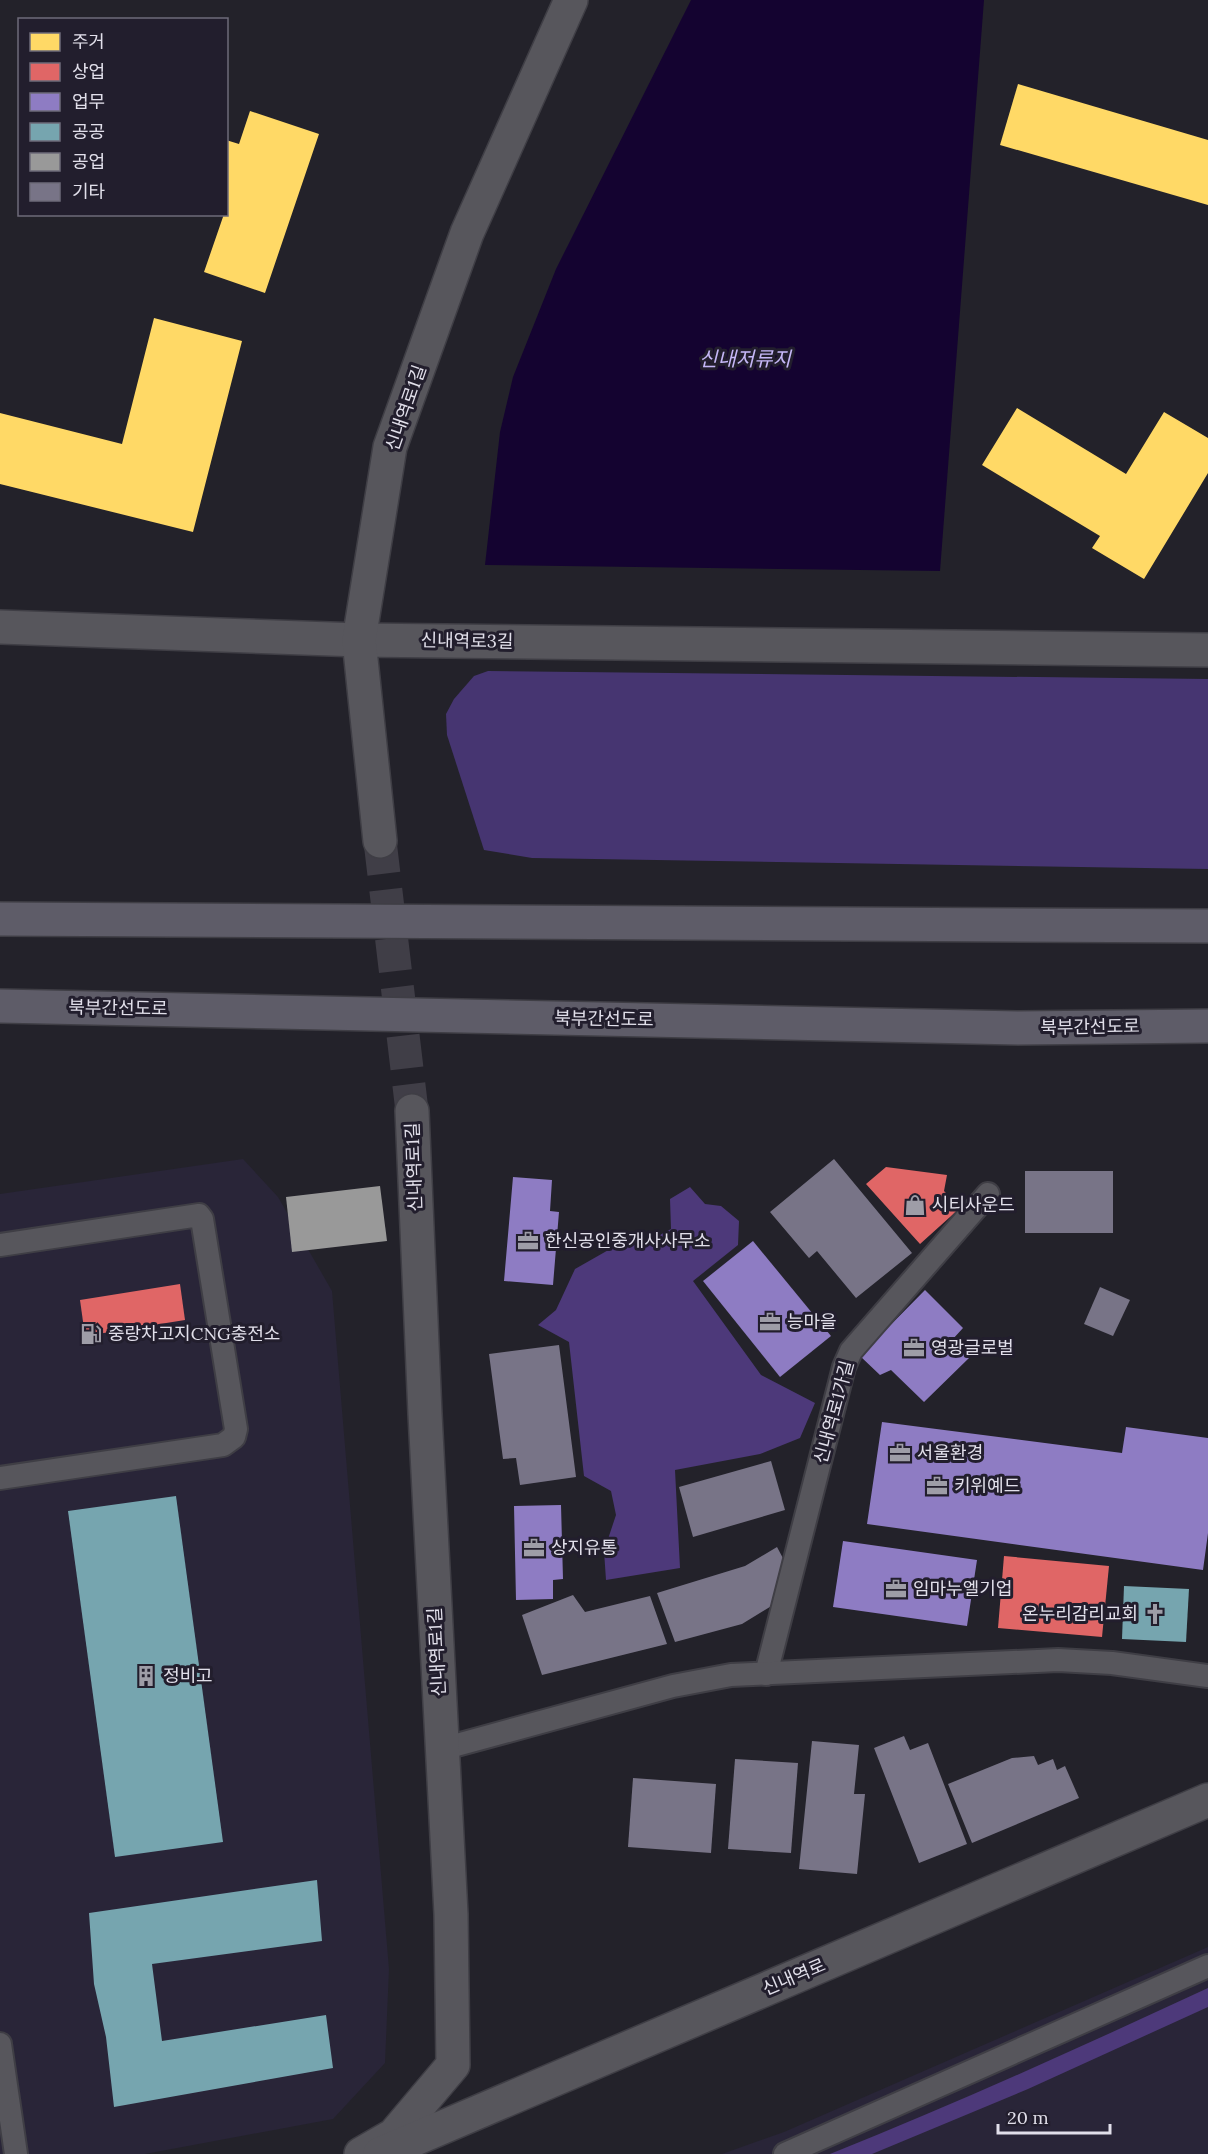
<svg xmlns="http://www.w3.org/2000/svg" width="1208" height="2154" font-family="Lora,'Noto Sans KR',serif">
	<rect width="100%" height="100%" fill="#23222a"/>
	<g fill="#292538">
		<polygon points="243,1159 278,1197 332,1291 389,1969 385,2063 333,2119 145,2154 0,2154 0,1194"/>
		<polygon points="1208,1947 1208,2154 722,2154 784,2132"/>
	</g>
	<polygon fill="#463571" points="488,671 1208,679 1208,869 532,858 484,850 447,735 446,714 454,699 474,676"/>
	<g fill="#4d397a">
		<polygon points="690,1187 705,1204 721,1206 739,1221 738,1245 693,1281 761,1375 815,1403 800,1438 760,1454 675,1470 680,1568 606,1580 604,1551 616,1515 611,1491 584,1476 569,1342 538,1325 556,1310 575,1269 633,1236 638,1243 654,1238 671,1229 670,1199"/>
		<path d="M1208 1988V2007L1028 2089 872 2154H830C958 2103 1083 2046 1208 1988Z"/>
	</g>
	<polygon fill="#140330" points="691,0 984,0 940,571 485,565 500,432 513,377 556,269"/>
	<g fill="#ffd966">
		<polygon points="1018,84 1208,140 1208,205 1000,145"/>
		<polygon points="250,111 319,134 265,293 204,272 224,214 226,214 226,140 239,144"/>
		<polygon points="154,318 242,341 193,532 0,484 0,413 122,444"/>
		<polygon points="1017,408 1126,474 1164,412 1208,438 1208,473 1144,579 1092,548 1100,536 982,465"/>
	</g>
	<g fill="#e06666">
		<polygon points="886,1167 947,1175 944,1191 960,1208 920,1244 866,1184"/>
		<polygon points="180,1284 185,1320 85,1336 80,1300"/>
		<polygon points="1004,1556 1109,1566 1102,1637 998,1628"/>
	</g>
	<g fill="#8e7cc3">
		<polygon points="513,1177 552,1180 550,1211 559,1212 553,1285 504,1281"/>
		<polygon points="753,1241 831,1336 780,1377 703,1281"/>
		<polygon points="925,1290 963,1328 952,1340 969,1358 924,1402 891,1370 880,1375 860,1356"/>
		<polygon points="882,1422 1122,1453 1126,1427 1208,1438 1208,1533 1203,1570 867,1524"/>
		<polygon points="561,1505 563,1579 553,1580 553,1599 516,1600 514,1506"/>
		<polygon points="843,1541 977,1560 967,1626 833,1607"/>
	</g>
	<g fill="#76a5af">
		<polygon points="176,1496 223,1842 115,1857 68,1511"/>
		<polygon points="1124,1586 1189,1589 1186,1642 1122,1639"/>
		<polygon points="317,1880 322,1941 152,1964 162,2041 326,2015 333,2068 114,2107 106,2037 94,1984 89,1913"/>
	</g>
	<polygon fill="#999" points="380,1186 387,1241 292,1252 286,1197"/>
	<g fill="#787487">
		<polygon points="834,1159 912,1253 856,1298 817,1251 809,1258 770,1212"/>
		<rect x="1025" y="1171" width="88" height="62"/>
		<polygon points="1100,1287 1130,1300 1113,1336 1084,1324"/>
		<polygon points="559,1345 576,1477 520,1485 516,1458 503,1459 489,1354"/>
		<polygon points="771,1461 785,1510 693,1537 679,1487"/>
		<polygon points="777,1547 785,1562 778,1602 742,1624 675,1642 657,1593 745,1566"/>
		<polygon points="573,1595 585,1612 650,1596 667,1644 542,1675 522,1615"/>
		<polygon points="904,1736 910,1750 928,1743 967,1844 919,1863 874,1748"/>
		<polygon points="812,1741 859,1745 854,1794 865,1794 857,1874 799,1869"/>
		<polygon points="1034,1756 1038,1765 1053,1759 1057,1770 1065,1766 1079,1798 972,1843 948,1784 1012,1758"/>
		<polygon points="735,1759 798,1763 791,1853 728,1849"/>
		<polygon points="633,1778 716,1784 711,1853 628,1847"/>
	</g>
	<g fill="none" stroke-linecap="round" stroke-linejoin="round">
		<polyline stroke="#403e47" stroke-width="33" stroke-dasharray="33 16" stroke-linecap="butt" points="380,841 412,1111"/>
		<defs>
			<g id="service">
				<polyline points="0,1245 199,1215 202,1219 236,1429 234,1437 223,1445 0,1478"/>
				<polyline points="766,1674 844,1367 851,1351 988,1194"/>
				<polyline points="442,1749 673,1686 731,1675 1058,1660 1112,1663 1208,1676"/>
				<polyline points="0,2044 16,2154"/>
				<polyline points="785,2154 1208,1966"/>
			</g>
			<g id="minor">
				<polyline points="0,627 359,640 1208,650"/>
				<polyline points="380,841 359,640 390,447 467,233 571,0"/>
				<polyline points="361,2154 394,2135 453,2065 451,1914 425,1414 412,1111"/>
			</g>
			<polyline id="tertiary" points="380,2154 1208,1800"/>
			<g id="trunk">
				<polyline points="0,919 1208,926"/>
				<polyline points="0,1006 1018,1028 1208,1026"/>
			</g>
		</defs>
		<use href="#service" stroke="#3f3e45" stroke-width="26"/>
		<use href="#minor" stroke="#3f3e45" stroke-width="36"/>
		<use href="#tertiary" stroke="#3f3e45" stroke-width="36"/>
		<use href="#trunk" stroke="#3f3e45" stroke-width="36"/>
		<use href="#service" stroke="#57565c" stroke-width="22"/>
		<use href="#minor" stroke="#57565c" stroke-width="33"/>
		<use href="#tertiary" stroke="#57565c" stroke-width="33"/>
		<use href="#trunk" stroke="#5e5c68" stroke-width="33"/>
	</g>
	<defs>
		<symbol id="shop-bare" viewBox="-9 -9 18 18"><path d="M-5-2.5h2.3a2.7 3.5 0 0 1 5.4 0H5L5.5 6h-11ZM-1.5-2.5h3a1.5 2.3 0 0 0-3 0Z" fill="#9e9da7" stroke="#221e2d" stroke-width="2.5" paint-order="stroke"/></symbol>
		<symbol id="office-bare" viewBox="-9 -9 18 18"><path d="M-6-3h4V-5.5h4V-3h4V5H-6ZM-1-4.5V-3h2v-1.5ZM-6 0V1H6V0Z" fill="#9e9da7" stroke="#221e2d" stroke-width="2.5" paint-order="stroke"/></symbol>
		<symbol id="fuel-bare" viewBox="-9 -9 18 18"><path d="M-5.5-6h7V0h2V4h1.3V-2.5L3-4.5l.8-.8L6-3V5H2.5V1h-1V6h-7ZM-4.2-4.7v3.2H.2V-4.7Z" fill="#9e9da7" stroke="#221e2d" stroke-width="2.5" paint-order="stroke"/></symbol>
		<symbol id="church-bare" viewBox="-9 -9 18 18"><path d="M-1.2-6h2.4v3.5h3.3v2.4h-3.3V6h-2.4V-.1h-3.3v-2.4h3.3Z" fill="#9e9da7" stroke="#221e2d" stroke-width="2.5" paint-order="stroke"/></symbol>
		<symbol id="building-bare" viewBox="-9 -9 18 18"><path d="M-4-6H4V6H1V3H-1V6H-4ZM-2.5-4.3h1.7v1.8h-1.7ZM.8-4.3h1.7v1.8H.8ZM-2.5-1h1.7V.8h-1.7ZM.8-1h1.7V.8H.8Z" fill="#9e9da7" stroke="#221e2d" stroke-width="2.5" paint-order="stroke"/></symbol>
	</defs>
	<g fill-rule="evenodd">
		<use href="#shop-bare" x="900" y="1190" width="30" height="30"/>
		<use href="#office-bare" x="513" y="1226" width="30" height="30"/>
		<use href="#office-bare" x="755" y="1307" width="30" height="30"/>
		<use href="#fuel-bare" x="76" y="1319" width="30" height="30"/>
		<use href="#office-bare" x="899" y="1333" width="30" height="30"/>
		<use href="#office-bare" x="885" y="1438" width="30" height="30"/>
		<use href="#office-bare" x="922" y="1471" width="30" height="30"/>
		<use href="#office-bare" x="519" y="1533" width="30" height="30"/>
		<use href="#office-bare" x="881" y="1574" width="30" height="30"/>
		<use href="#church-bare" x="1140" y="1599" width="30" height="30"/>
		<use href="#building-bare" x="131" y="1661" width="30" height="30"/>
	</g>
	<g text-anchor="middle" stroke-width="6" stroke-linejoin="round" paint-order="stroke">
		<g font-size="18" fill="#e1dfea" stroke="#221e2d">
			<text transform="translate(406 408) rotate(-71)" y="6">신내역로1길</text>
			<text transform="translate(467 641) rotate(1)" y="6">신내역로3길</text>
			<text transform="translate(118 1008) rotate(1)" y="6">북부간선도로</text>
			<text transform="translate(604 1019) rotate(1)" y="6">북부간선도로</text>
			<text transform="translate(1090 1027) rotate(-1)" y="6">북부간선도로</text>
			<text transform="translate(414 1167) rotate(-92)" y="6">신내역로1길</text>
			<text transform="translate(834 1412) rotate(-75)" y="6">신내역로1가길</text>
			<text transform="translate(437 1652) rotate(-93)" y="6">신내역로1길</text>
			<text transform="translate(794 1977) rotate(-23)" y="6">신내역로</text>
		</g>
		<g font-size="18" fill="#e1dfea" stroke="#221e2d" text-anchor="start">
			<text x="932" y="1211">시티사운드</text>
			<text x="545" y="1247">한신공인중개사사무소</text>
			<text x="787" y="1328">능마을</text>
			<text x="108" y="1340">중랑차고지CNG충전소</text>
			<text x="931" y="1354">영광글로벌</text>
			<text x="917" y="1459">서울환경</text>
			<text x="954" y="1492">키위예드</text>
			<text x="551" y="1554">상지유통</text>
			<text x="913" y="1595">임마누엘기업</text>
			<text x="1138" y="1620" text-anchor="end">온누리감리교회</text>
			<text x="163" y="1682">정비고</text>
		</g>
		<g font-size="20" font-style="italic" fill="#c5b7f6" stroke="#221e2d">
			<text x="745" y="366">신내저류지</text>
		</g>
	</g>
	<rect x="18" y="18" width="210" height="198" fill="#221e2d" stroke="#6e6b79" stroke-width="1.5"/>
	<rect x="30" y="33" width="30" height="18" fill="#ffd966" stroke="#6e6b79" stroke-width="1.5"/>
	<text x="72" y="48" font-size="18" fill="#e1dfea">주거</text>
	<rect x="30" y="63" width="30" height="18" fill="#e06666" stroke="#6e6b79" stroke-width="1.5"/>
	<text x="72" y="78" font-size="18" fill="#e1dfea">상업</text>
	<rect x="30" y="93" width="30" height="18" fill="#8e7cc3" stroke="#6e6b79" stroke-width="1.5"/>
	<text x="72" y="108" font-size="18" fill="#e1dfea">업무</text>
	<rect x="30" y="123" width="30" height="18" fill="#76a5af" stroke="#6e6b79" stroke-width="1.5"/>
	<text x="72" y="138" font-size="18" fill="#e1dfea">공공</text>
	<rect x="30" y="153" width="30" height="18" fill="#999999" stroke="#6e6b79" stroke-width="1.5"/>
	<text x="72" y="168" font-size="18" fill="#e1dfea">공업</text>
	<rect x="30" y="183" width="30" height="18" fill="#787487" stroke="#6e6b79" stroke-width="1.5"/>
	<text x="72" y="198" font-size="18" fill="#e1dfea">기타</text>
	<path d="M998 2124v9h112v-9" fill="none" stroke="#e1dfea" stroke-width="3"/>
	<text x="1007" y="2124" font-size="18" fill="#e1dfea" stroke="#221e2d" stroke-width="4.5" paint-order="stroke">20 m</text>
</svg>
